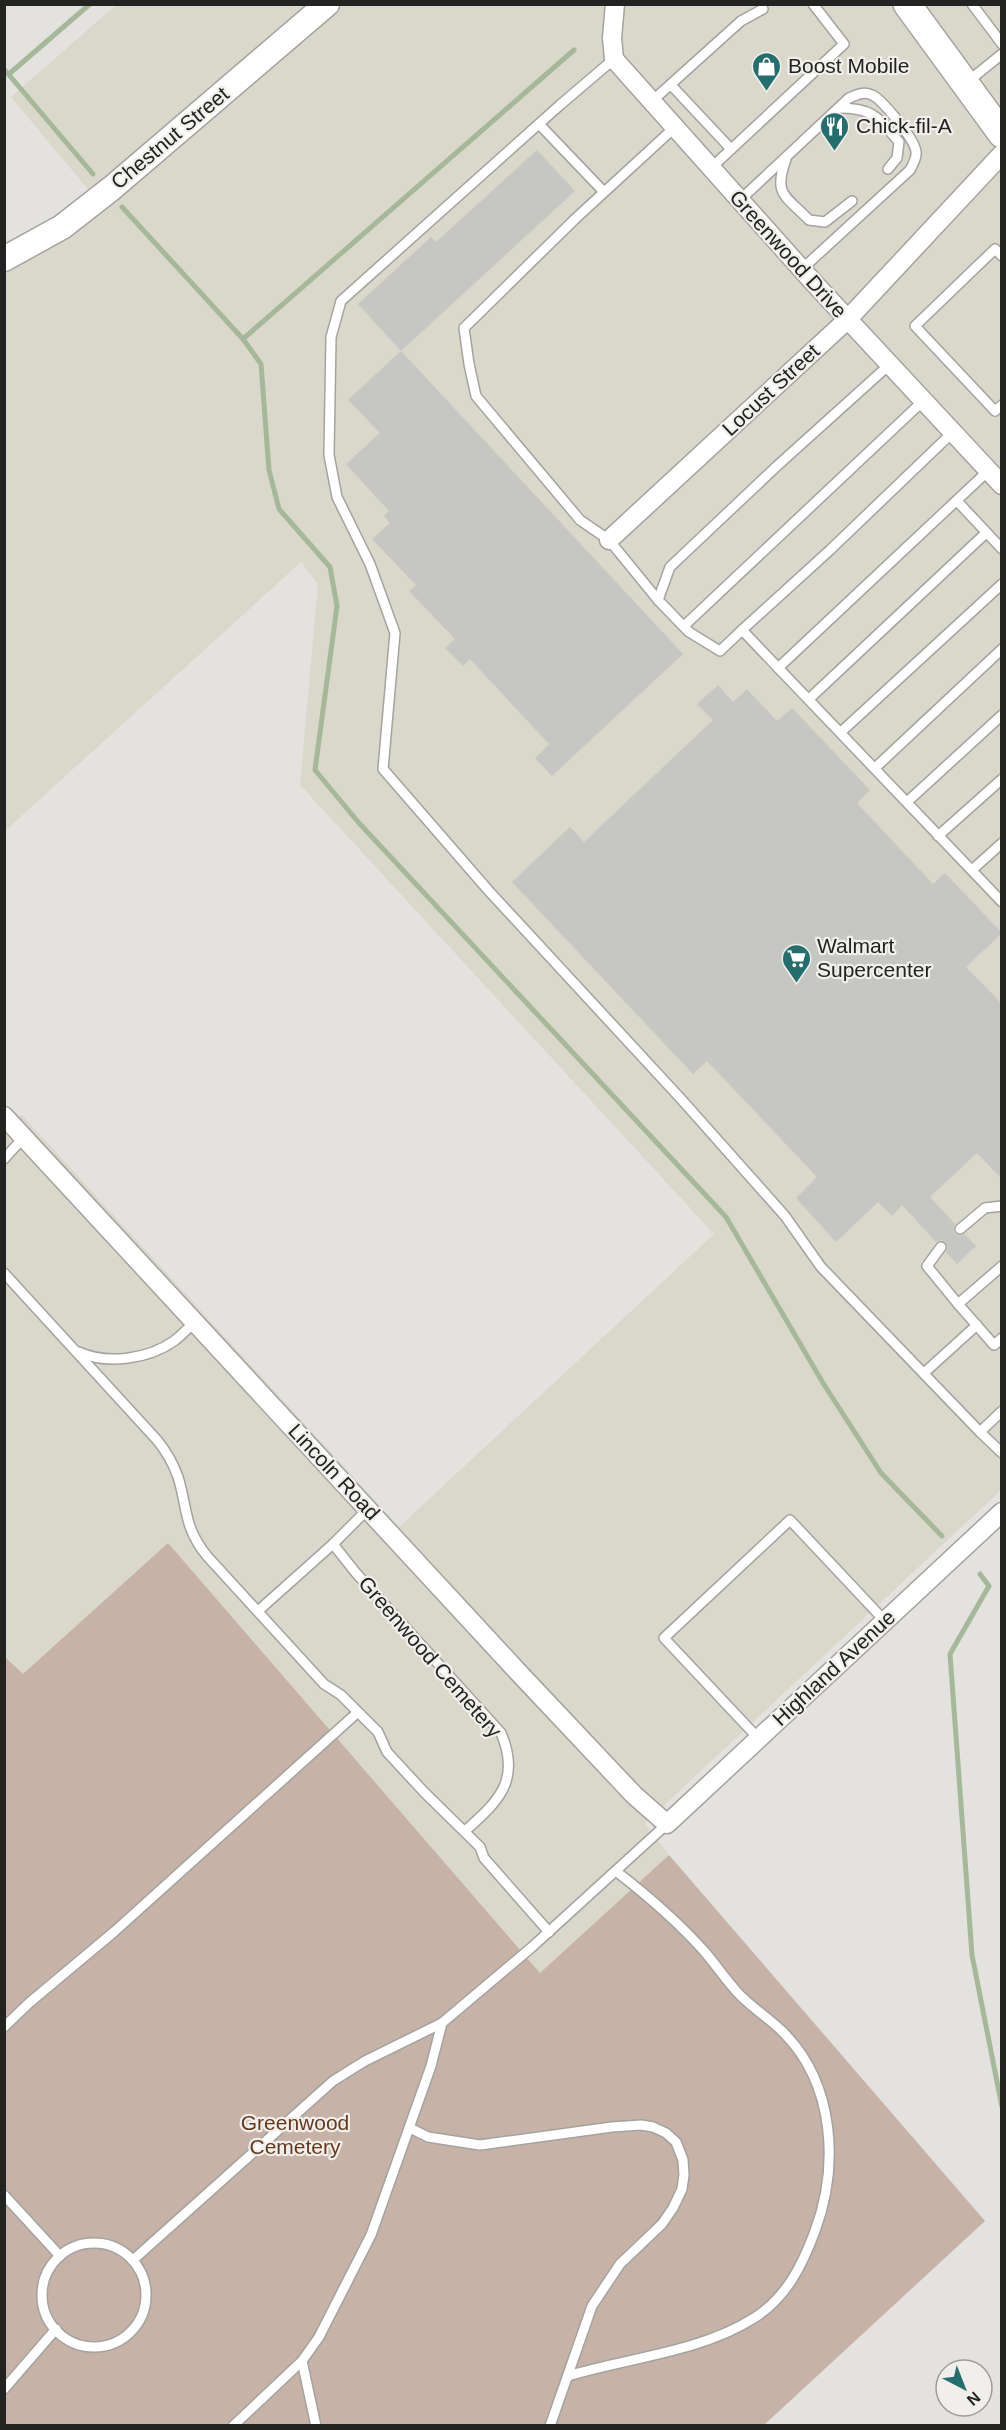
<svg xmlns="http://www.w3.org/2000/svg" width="1006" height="2430" font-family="Helvetica,sans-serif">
	<rect width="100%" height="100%" fill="#e3e2de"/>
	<polygon fill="#dad7cb" points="116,5 1001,5 1001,1490 645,1823 669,1855 540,1973 168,1544 23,1675 5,1656 5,1120 22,1115 399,1527 714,1234 300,785 318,584 301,562 5,831 5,244 36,230 91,193 11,97"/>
	<polygon fill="#c6b2a7" points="168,1543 540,1973 669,1855 985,2221 764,2425 5,2425 4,1656 23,1674"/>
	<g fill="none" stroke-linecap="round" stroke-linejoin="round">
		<g stroke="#a6b89a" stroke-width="5">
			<polyline points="4,69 93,174"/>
			<polyline points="9,74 90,4"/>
			<polyline points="122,207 243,339 261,364 269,470 279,509 330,567 337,606 315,770 359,823 726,1217 823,1383 881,1473 942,1536"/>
			<polyline points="243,339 574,50"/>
			<polyline points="980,1574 989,1586 950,1654 972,1955 1002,2107"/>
		</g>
	</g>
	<g fill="#c6c6c2">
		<polygon points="537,150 575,191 401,351 358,304 431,237 436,242"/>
		<polygon points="401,351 683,654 552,776 535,758 549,744 470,659 463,666 445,648 455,639 409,591 416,585 372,539 390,523 384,516 389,511 346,464 380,433 348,400"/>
		<polygon points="718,685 733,702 747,689 777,721 792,708 870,790 857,803 933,884 945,873 1002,933 966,967 1002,1004 1002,1179 977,1153 930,1197 955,1224 953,1230 955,1234 961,1236 964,1234 976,1246 957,1264 946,1252 948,1247 945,1242 941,1240 936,1242 902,1205 892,1216 878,1202 836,1242 796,1198 817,1177 707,1061 693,1074 512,882 570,827 584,842 713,720 697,704"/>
	</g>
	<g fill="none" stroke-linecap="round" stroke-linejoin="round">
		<defs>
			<g id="service">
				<polyline points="972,4 1002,44"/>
				<polyline points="614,59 560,105 341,301 331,337 329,455 337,497 370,564 395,633 383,769 488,890 682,1100 785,1216 821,1267 980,1432"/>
				<polyline points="966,83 1002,54"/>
				<polyline points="671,85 731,149"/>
				<polyline points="651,102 741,21 763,9"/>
				<path d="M839 108C873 108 878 117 899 142L897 158 888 169"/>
				<polyline points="539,124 604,192"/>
				<path d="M786 159C773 195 785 195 809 220L825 222 852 201"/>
				<polyline points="711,168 844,44 813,4"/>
				<path d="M740 200 849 98C857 95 863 91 872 95 882 99 916 141 916 152 917 158 913 164 910 170L802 269"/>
				<polyline points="1002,256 995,249 915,326 995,411 1002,405"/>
				<polyline points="889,365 777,466 670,567 658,600 689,632 720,651 742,630 1002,902"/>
				<polyline points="957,501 1002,549"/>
				<polyline points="658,600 609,540 580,520 476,396 469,364 464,328 575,219 674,128"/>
				<polyline points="684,626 923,401"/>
				<polyline points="742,630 830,550 952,433"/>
				<polyline points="778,668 988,471"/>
				<polyline points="809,699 986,533"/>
				<polyline points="841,732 1002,584"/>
				<polyline points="875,768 1002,649"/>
				<polyline points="907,802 1002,715"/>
				<polyline points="938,836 1002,779"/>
				<polyline points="972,870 1002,843"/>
				<polyline points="4,1159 24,1137"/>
				<polyline points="960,1229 985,1208 1002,1206"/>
				<polyline points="941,1247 927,1266 958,1304"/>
				<polyline points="1002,1266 958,1304 994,1345 1002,1338"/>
				<path d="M4 1273 157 1440C166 1451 173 1463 178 1477 188 1509 183 1526 207 1556L324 1684 341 1695 378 1732 387 1752 424 1792 480 1847 484 1858 549 1932"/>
				<path d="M79 1352C107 1365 149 1359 174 1341 181 1336 188 1328 195 1322"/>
				<polyline points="924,1373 977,1325"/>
				<polyline points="1002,1411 980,1432 1002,1453"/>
				<path d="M333 1544 356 1573 501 1733C521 1780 499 1801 465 1831"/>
				<polyline points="258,1611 333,1544 368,1509"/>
				<polyline points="758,1738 664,1638 790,1520 884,1620"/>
				<polyline points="4,2027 29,2003 115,1931 358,1712"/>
				<polyline points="410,2128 428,2137 480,2145 612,2127 641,2125 653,2127 666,2133 676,2142 683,2160 684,2175 682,2189 673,2208 662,2224 620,2264 592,2306 550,2426"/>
				<polyline points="4,2195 60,2256"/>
				<circle cx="94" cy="2295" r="52"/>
				<polyline points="133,2260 333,2081 365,2061 442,2023"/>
				<path d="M568 2376C627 2358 701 2352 754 2318 786 2298 802 2266 815 2231 839 2166 835 2084 783 2032 769 2018 752 2008 738 1993 726 1980 716 1965 704 1951 678 1922 648 1896 617 1872"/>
				<polyline points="4,2389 56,2329"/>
				<polyline points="233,2426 302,2361"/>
				<polyline points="316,2426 302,2361 319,2337 371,2235 431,2066 442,2023 532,1947 667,1824"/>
			</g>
			<g id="minor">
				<polyline points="615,4 612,38 614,59 814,283 1002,485"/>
				<polyline points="609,540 847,320 1002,154"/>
				<polyline points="4,1116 519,1673 634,1795 667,1824 1002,1512"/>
			</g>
			<polyline id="tertiary" points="4,259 62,227 112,188 327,4"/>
			<polyline id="secondary" points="907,4 1002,134"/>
		</defs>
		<use href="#service" stroke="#a4a39f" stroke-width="12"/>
		<use href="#minor" stroke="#a4a39f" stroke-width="21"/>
		<use href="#tertiary" stroke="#a4a39f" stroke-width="27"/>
		<use href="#secondary" stroke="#a4a39f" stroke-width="30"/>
		<use href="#service" stroke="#fff" stroke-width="9"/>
		<use href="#minor" stroke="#fff" stroke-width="18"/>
		<use href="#tertiary" stroke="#fff" stroke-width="24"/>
		<use href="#secondary" stroke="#fff" stroke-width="27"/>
	</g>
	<defs>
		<symbol id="shop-pin" viewBox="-11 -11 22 30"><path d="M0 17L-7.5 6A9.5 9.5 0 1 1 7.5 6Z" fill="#246f6d" stroke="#f1efeb"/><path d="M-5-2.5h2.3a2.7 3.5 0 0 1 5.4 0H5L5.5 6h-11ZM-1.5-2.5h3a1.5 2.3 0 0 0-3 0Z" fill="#fff"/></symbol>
		<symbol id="restaurant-pin" viewBox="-11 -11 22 30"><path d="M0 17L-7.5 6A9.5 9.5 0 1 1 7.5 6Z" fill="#246f6d" stroke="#f1efeb"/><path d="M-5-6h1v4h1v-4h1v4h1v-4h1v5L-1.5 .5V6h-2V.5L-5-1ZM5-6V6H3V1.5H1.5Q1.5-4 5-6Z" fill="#fff"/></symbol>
		<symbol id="supermarket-pin" viewBox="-11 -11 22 30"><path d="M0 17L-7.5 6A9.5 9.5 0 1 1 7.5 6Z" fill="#246f6d" stroke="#f1efeb"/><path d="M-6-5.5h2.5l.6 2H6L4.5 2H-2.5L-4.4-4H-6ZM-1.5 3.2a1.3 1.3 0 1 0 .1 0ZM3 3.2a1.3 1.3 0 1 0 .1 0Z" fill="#fff"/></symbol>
	</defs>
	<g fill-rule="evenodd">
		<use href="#shop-pin" x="750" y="50" width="33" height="45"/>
		<use href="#restaurant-pin" x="818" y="110" width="33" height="45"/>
		<use href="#supermarket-pin" x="780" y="942" width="33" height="45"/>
	</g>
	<g text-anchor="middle" stroke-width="4.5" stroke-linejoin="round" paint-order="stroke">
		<g font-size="21" fill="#232321" stroke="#f1efeb" text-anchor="start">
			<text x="788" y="73">Boost Mobile</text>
			<text x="856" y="133">Chick-fil-A</text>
			<text x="817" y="953">Walmart<tspan x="817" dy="24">Supercenter</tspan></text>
		</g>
		<g font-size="21" fill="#232321" stroke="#f1efeb">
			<text transform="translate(170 138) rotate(-40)" y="7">Chestnut Street</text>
			<text transform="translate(788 254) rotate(48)" y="7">Greenwood Drive</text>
			<text transform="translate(771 390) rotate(-43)" y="7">Locust Street</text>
			<text transform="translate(334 1472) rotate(47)" y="7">Lincoln Road</text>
			<text transform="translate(430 1657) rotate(49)" y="7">Greenwood Cemetery</text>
			<text transform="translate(834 1668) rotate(-43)" y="7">Highland Avenue</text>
		</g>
		<g font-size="21" fill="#65391b" stroke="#f1efeb">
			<text x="295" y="2130">Greenwood<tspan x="295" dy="24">Cemetery</tspan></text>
		</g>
	</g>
	<rect width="1006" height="2430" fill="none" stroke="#232321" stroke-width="12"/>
	<g transform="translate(964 2388) rotate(138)"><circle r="28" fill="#f1efeb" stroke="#9f9d9a" stroke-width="1.5"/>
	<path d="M0-4.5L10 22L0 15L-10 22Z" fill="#246f6d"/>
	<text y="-9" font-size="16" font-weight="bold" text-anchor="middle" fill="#232321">N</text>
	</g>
</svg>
